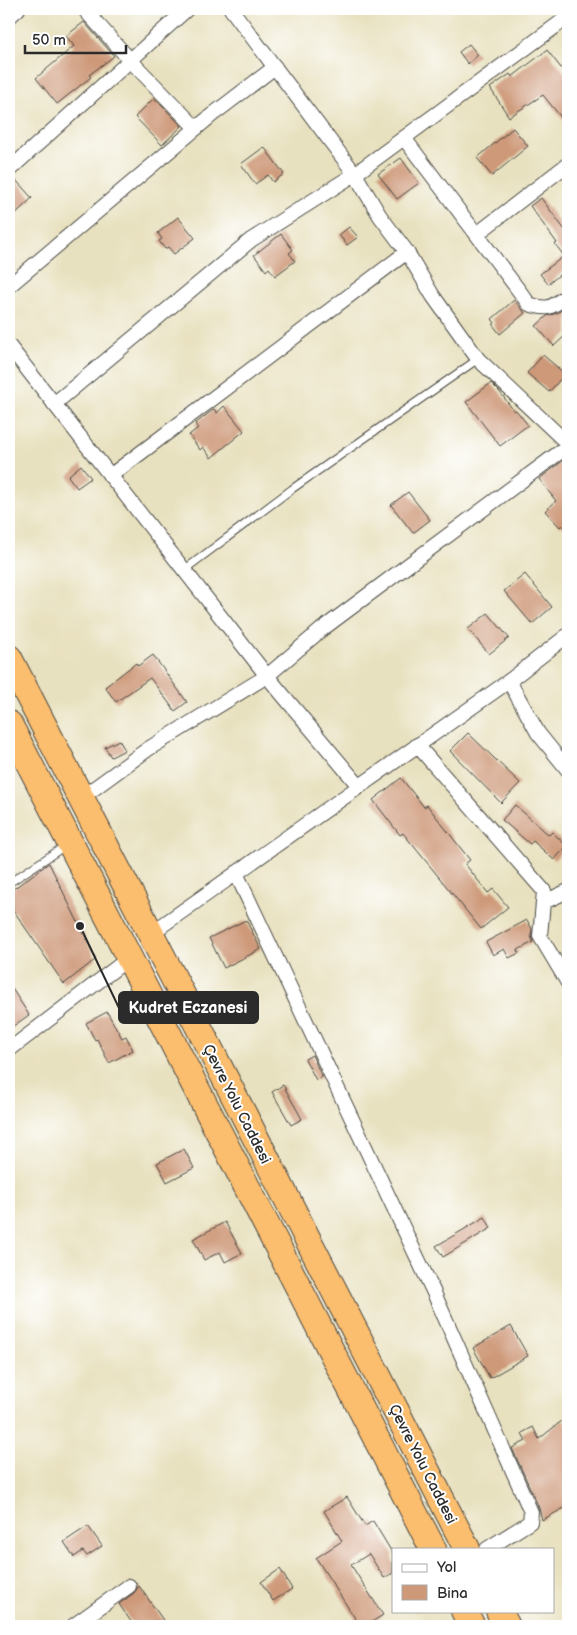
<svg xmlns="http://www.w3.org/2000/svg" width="577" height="1635" font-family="'Balsamiq Sans',sans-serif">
	<rect width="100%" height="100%" fill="#fff"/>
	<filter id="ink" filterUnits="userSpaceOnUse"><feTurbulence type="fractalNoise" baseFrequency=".02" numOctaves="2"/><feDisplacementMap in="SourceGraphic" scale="10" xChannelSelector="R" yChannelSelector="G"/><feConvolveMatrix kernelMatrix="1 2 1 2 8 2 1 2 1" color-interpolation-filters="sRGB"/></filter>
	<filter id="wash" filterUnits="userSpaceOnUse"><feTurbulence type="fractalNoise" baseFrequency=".0096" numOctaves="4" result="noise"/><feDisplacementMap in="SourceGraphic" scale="20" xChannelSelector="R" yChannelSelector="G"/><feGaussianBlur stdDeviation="1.12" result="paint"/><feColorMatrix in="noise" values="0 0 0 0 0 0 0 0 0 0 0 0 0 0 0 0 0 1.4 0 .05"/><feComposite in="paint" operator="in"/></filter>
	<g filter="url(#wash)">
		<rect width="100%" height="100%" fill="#e8e1bf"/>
		<g id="blocks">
			<g fill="#ce9979">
				<polygon points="84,22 114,56 89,75 91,77 57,104 36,78 74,46 66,36"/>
				<polygon points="469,44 478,55 468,64 459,52"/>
				<polygon points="547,50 568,77 568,126 543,95 509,117 490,88 510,74 512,77"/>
				<polygon points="154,98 182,126 162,145 135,117"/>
				<polygon points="513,128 528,146 492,176 477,158"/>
				<polygon points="264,147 284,174 273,182 268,175 255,184 241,164"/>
				<polygon points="401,158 419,183 397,199 378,174"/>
				<polygon points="15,179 32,198 9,220 9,185"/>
				<polygon points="541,198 568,234 568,268 548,284 540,274 564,256 555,244 557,243 530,206"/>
				<polygon points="178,217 195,238 174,254 168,247 165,249 159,241 162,239 158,233"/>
				<polygon points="349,227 358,237 347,245 339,235"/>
				<polygon points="281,234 293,250 289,253 295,261 275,276 269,268 266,271 254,255"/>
				<polygon points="514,300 525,313 500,334 493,325 495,323 492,319"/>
				<polygon points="568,306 568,333 554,346 536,326 547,316 557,313"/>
				<polygon points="543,355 565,374 549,392 527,373"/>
				<polygon points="491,383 499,391 514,411 516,410 528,425 500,446 466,402"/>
				<polygon points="224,406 244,431 211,458 203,447 200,450 189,435 198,428 195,424 214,409 217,413"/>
				<polygon points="568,457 568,532 562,525 560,527 545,511 556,501 539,479"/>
				<polygon points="81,465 91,478 77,488 68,476"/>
				<polygon points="408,492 430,520 413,533 391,505"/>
				<polygon points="525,574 552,607 532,624 504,591"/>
				<polygon points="488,613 509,638 489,654 468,629"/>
				<polygon points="153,655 187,702 175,711 150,678 116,702 105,687 136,663 138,666"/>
				<polygon points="468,733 520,783 501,803 450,751"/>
				<polygon points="119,740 125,750 111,757 105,747"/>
				<polygon points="401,778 424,807 427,805 470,860 465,864 488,893 493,889 508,907 481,929 403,833 400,835 373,800"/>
				<polygon points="515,805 549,835 552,832 567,846 554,860 533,841 530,844 502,820"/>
				<polygon points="49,863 96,959 64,984 9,904 9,892"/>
				<polygon points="246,920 261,949 224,968 209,938"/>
				<polygon points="527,920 532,929 531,936 533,942 518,950 519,953 509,958 504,949 493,955 486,942"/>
				<polygon points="9,984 29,1015 9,1029"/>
				<polygon points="107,1012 122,1038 126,1036 133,1050 109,1063 97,1039 95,1040 86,1023"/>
				<polygon points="312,1055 322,1077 316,1080 305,1059"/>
				<polygon points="283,1085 302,1119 291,1125 272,1092"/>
				<polygon points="184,1149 194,1168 167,1182 157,1163"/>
				<polygon points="485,1217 491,1228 443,1257 436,1246"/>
				<polygon points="225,1222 242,1253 225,1262 220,1252 204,1260 193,1239"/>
				<polygon points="511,1326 528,1356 490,1378 473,1348"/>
				<polygon points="563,1420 568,1427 568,1491 563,1493 568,1506 542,1520 539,1508 512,1448 526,1441 522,1433 533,1427 539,1439"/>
				<polygon points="347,1497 365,1526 373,1521 393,1554 393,1573 384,1578 369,1554 351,1565 383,1615 365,1626 360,1626 316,1558 342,1541 324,1511"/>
				<polygon points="88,1526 102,1546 87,1556 83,1551 74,1557 64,1542"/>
				<polygon points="280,1569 292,1589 273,1601 261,1582"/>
				<polygon points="139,1586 163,1620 153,1626 134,1626 119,1604 134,1593"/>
			</g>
		</g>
	</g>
	<g filter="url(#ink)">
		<use href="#blocks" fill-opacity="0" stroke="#474641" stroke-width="1"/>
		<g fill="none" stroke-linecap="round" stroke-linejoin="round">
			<defs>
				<g id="lane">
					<polyline points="184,570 292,489 478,359"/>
					<polyline points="9,883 65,846"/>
				</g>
				<g id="street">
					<polyline points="84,9 130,60 196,128"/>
					<polyline points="231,9 355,174 380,216 407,252 433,296 478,359 568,444"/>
					<polyline points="9,17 18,9"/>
					<path d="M404 138 529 304C549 311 552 307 568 295"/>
					<polyline points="9,170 187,9"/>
					<polyline points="477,234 568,164"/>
					<polyline points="9,286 212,115 275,67"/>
					<polyline points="9,346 267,676 359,786"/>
					<polyline points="54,404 251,240 355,174 568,17"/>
					<polyline points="110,476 407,252"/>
					<polyline points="509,681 538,733 568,770"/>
					<polyline points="417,745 544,891 540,936 568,983"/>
					<polyline points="81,798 148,749 267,676 321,630 568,446"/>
					<polyline points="236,873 434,1293 531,1512 530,1522 487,1549"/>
					<polyline points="544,902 568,891"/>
					<polyline points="150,934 509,681 568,635"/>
					<polyline points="9,1050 129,958"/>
					<polyline points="73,1626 129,1586"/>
				</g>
				<g id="highway">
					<polyline points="9,658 467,1549"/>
					<polyline points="9,724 433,1549"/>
					<polyline points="464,1611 472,1626"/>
					<polyline points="499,1611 507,1626"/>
				</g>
			</defs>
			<use href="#lane" stroke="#474641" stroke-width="9"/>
			<use href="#street" stroke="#474641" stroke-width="16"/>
			<use href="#highway" stroke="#474641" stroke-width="28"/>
			<use href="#lane" stroke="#fff" stroke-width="7"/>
			<use href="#street" stroke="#fff" stroke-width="14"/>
			<use href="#highway" stroke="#fbbd6e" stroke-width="26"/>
		</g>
	</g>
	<g text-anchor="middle" stroke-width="4" stroke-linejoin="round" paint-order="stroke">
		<g font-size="15" fill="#2b2b2b" stroke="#fff">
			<text transform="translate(237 1104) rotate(63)" y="5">Çevre Yolu Caddesi</text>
			<text transform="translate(423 1464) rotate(63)" y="5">Çevre Yolu Caddesi</text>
		</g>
	</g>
	<path fill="none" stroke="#2b2b2b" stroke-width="2" d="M80 926L119 1008"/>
	<circle fill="#2b2b2b" stroke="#fff" stroke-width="2" cx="80" cy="926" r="5"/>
	<rect fill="#2b2b2b" stroke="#2b2b2b" stroke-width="2" x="119" y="992" width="139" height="31" rx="5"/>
	<g font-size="16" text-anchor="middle" font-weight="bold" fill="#fff">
		<text x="188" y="1013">Kudret Eczanesi</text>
	</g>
	<rect width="577" height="1635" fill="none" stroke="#fff" stroke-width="30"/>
	<rect x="392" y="1548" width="162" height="65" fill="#ffffff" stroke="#aaaaaa"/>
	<rect x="402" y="1564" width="25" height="8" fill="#ffffff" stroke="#aaaaaa"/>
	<text x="437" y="1572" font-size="15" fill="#2b2b2b">Yol</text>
	<rect x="402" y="1585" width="25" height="15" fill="#ce9979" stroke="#aaaaaa"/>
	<text x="437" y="1598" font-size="15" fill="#2b2b2b">Bina</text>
	<path d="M25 45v8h101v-8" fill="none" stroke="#2b2b2b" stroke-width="2.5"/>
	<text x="32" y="45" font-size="15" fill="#2b2b2b" stroke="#ffffff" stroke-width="4" paint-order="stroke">50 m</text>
</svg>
